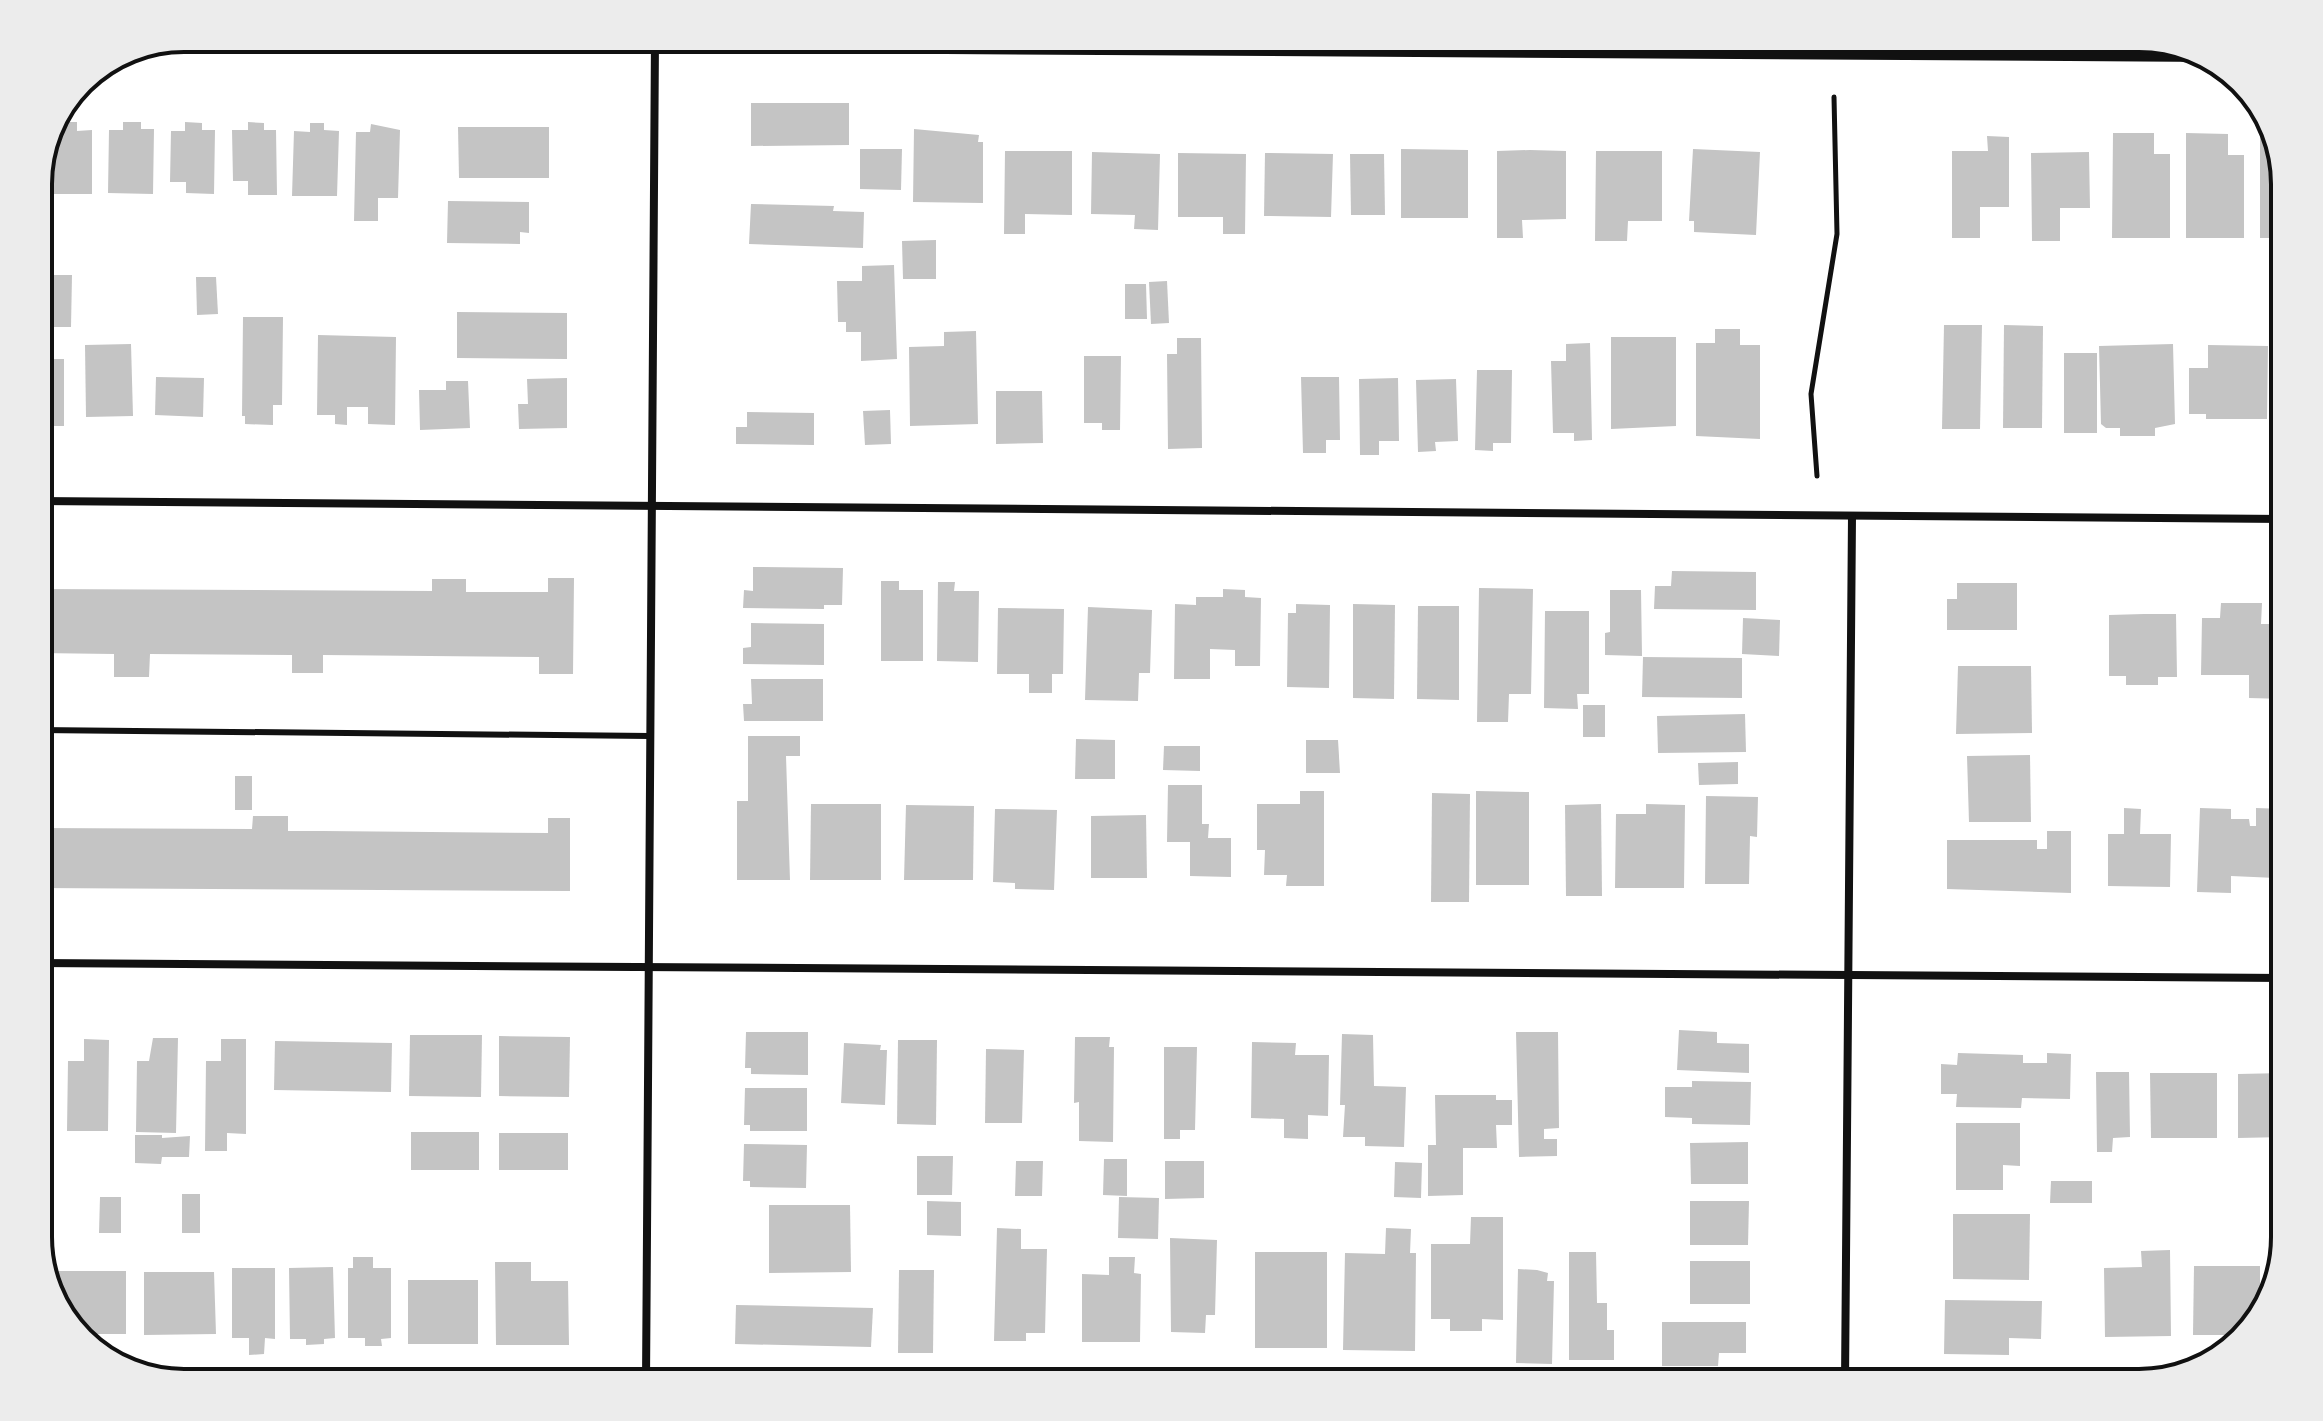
<svg xmlns="http://www.w3.org/2000/svg" width="2323" height="1421" font-family="'Nunito Sans',sans-serif">
	<rect width="100%" height="100%" fill="#fff"/>
	<g fill="#c4c4c4">
		<polygon points="751,103 849,103 849,145 751,146"/>
		<polygon points="63,122 77,122 77,131 92,130 92,194 46,194 46,158 59,129 63,129"/>
		<polygon points="123,122 141,122 141,129 154,129 153,194 108,193 109,130 123,130"/>
		<polygon points="185,122 202,123 202,130 215,130 214,194 186,193 186,182 170,182 171,131 185,131"/>
		<polygon points="248,122 264,123 264,130 276,130 277,195 248,195 248,181 233,181 232,130 248,130"/>
		<polygon points="310,123 324,123 324,130 339,131 337,196 292,196 294,131 310,132"/>
		<polygon points="371,124 400,130 398,198 378,198 378,221 354,221 356,132 370,132"/>
		<polygon points="458,127 549,127 549,178 459,178"/>
		<polygon points="914,129 979,135 978,142 983,142 983,203 913,202"/>
		<polygon points="2113,133 2154,133 2154,154 2170,154 2170,238 2112,238"/>
		<polygon points="2186,133 2228,134 2228,155 2244,155 2244,238 2186,238"/>
		<polygon points="2260,134 2272,134 2285,175 2285,238 2260,238"/>
		<polygon points="1987,136 2009,137 2009,207 1980,207 1980,238 1952,238 1952,151 1988,151"/>
		<polygon points="860,149 902,149 901,190 860,189"/>
		<polygon points="1401,149 1468,150 1468,218 1401,218"/>
		<polygon points="1693,149 1760,152 1756,235 1694,232 1694,221 1689,221"/>
		<polygon points="1530,150 1566,151 1566,219 1522,220 1523,238 1497,238 1497,151"/>
		<polygon points="1005,151 1072,151 1072,215 1025,214 1025,234 1004,234"/>
		<polygon points="1596,151 1662,151 1662,221 1628,221 1627,241 1595,241"/>
		<polygon points="1092,152 1160,154 1158,230 1134,229 1135,215 1091,214"/>
		<polygon points="2089,152 2090,208 2060,208 2060,241 2032,241 2031,153"/>
		<polygon points="1178,153 1246,154 1245,234 1223,234 1223,217 1178,217"/>
		<polygon points="1265,153 1333,154 1331,217 1264,216"/>
		<polygon points="1350,154 1384,154 1385,215 1351,215"/>
		<polygon points="448,201 529,202 529,233 520,232 520,244 447,243"/>
		<polygon points="751,204 834,206 833,211 864,212 863,248 749,244"/>
		<polygon points="936,240 936,279 903,279 902,241"/>
		<polygon points="894,265 897,359 861,361 861,332 846,332 846,322 838,322 837,281 862,281 862,266"/>
		<polygon points="52,275 72,275 71,327 51,327"/>
		<polygon points="196,277 216,277 218,314 197,315"/>
		<polygon points="1167,281 1169,323 1151,324 1149,282"/>
		<polygon points="1125,284 1146,284 1147,319 1125,319"/>
		<polygon points="457,312 567,313 567,359 457,358"/>
		<polygon points="243,317 283,317 282,405 273,405 273,425 245,424 245,416 242,416"/>
		<polygon points="1944,325 1982,325 1980,429 1942,429"/>
		<polygon points="2004,325 2043,326 2042,428 2003,428"/>
		<polygon points="1715,329 1740,329 1740,345 1760,345 1760,439 1696,436 1696,343 1715,343"/>
		<polygon points="976,331 978,424 910,426 909,347 944,346 944,332"/>
		<polygon points="318,335 396,337 395,425 368,424 368,407 347,407 347,425 335,424 335,415 317,415"/>
		<polygon points="1611,337 1676,337 1676,426 1611,429"/>
		<polygon points="1177,338 1201,338 1202,448 1168,449 1167,354 1177,354"/>
		<polygon points="1590,343 1592,440 1574,441 1574,433 1553,433 1551,361 1566,361 1566,344"/>
		<polygon points="131,344 133,416 86,417 85,345"/>
		<polygon points="2173,344 2175,424 2155,428 2155,436 2120,436 2120,428 2106,428 2101,424 2099,346"/>
		<polygon points="2208,345 2268,346 2267,419 2206,419 2206,414 2189,414 2189,368 2208,368"/>
		<rect x="2064" y="353" width="33" height="80"/>
		<polygon points="1084,356 1121,356 1120,430 1102,430 1102,423 1084,423"/>
		<rect x="38" y="359" width="26" height="67"/>
		<polygon points="1477,370 1512,370 1511,443 1493,443 1493,451 1475,450"/>
		<polygon points="156,377 204,378 203,417 155,415"/>
		<polygon points="1301,377 1339,377 1340,440 1326,440 1326,453 1303,453"/>
		<polygon points="567,378 567,428 519,429 518,404 528,404 527,379"/>
		<polygon points="1398,378 1399,441 1379,441 1379,455 1360,455 1359,379"/>
		<polygon points="1456,379 1458,441 1435,442 1436,451 1418,452 1416,380"/>
		<polygon points="446,381 468,381 470,428 420,430 419,390 446,390"/>
		<polygon points="996,391 1042,391 1043,443 996,444"/>
		<polygon points="890,410 891,444 865,445 863,411"/>
		<polygon points="747,412 814,413 814,445 736,444 736,427 747,427"/>
		<polygon points="753,567 843,568 842,605 824,605 824,609 743,608 744,590 753,591"/>
		<polygon points="1672,571 1756,572 1756,610 1654,609 1655,586 1671,586"/>
		<polygon points="548,578 574,578 573,674 539,674 539,657 323,655 323,673 292,673 292,655 150,654 149,677 114,677 114,654 38,653 38,589 432,591 432,579 466,579 466,592 548,592"/>
		<polygon points="881,581 899,581 899,590 923,590 923,661 881,661"/>
		<polygon points="938,582 955,582 954,591 979,591 978,662 937,661"/>
		<polygon points="1957,583 2017,583 2017,630 1947,630 1947,599 1957,599"/>
		<polygon points="1479,588 1533,589 1531,694 1509,694 1508,722 1477,722"/>
		<polygon points="1223,589 1245,590 1245,597 1261,598 1260,666 1235,666 1235,650 1210,649 1210,679 1174,679 1175,604 1196,605 1196,597 1223,597"/>
		<polygon points="1610,590 1641,590 1642,656 1605,655 1605,633 1610,632"/>
		<polygon points="2221,603 2262,603 2261,624 2285,624 2285,699 2249,698 2249,675 2201,675 2202,618 2220,618"/>
		<polygon points="1296,604 1330,605 1329,688 1287,687 1288,613 1296,613"/>
		<polygon points="1353,604 1395,605 1394,699 1353,698"/>
		<polygon points="1418,606 1459,606 1459,700 1417,699"/>
		<polygon points="1088,607 1152,610 1150,673 1139,673 1138,701 1085,700"/>
		<polygon points="998,608 1064,609 1063,674 1052,674 1052,693 1029,693 1029,674 997,674"/>
		<polygon points="1545,611 1589,611 1589,694 1577,694 1578,709 1544,708"/>
		<polygon points="2144,614 2176,614 2177,677 2158,677 2158,685 2126,685 2126,676 2109,676 2109,615"/>
		<polygon points="1743,618 1780,620 1779,656 1742,654"/>
		<polygon points="751,623 824,624 824,665 743,664 743,648 751,647"/>
		<polygon points="1643,657 1742,658 1742,698 1642,697"/>
		<polygon points="1958,666 2031,666 2032,733 1956,734"/>
		<polygon points="751,679 823,679 823,721 744,721 743,704 752,704"/>
		<rect x="1583" y="705" width="22" height="32"/>
		<polygon points="1745,714 1746,752 1658,753 1657,716"/>
		<polygon points="748,736 800,736 800,756 786,756 790,880 737,880 737,801 748,801"/>
		<polygon points="1076,739 1115,740 1115,779 1075,779"/>
		<polygon points="1306,740 1338,740 1340,773 1306,773"/>
		<polygon points="1164,746 1200,746 1200,771 1163,770"/>
		<polygon points="2030,755 2031,822 1969,822 1967,756"/>
		<polygon points="1738,762 1738,784 1699,785 1698,763"/>
		<rect x="235" y="776" width="17" height="34"/>
		<polygon points="1168,785 1202,785 1202,824 1209,824 1208,838 1231,838 1231,877 1190,876 1190,842 1167,842"/>
		<polygon points="1300,791 1324,791 1324,886 1286,886 1287,875 1264,875 1265,850 1257,850 1257,804 1300,804"/>
		<polygon points="1476,791 1529,792 1529,885 1476,885"/>
		<polygon points="1432,793 1470,794 1469,902 1431,902"/>
		<polygon points="1706,796 1758,797 1757,837 1750,836 1749,884 1705,884"/>
		<polygon points="811,804 881,804 881,880 810,880"/>
		<polygon points="1601,804 1602,896 1566,896 1565,805"/>
		<polygon points="1646,804 1685,805 1684,888 1615,888 1616,814 1646,814"/>
		<polygon points="906,805 974,806 973,880 904,880"/>
		<polygon points="2124,808 2141,809 2140,834 2171,834 2170,887 2108,886 2108,834 2124,834"/>
		<polygon points="2200,808 2231,809 2231,819 2249,819 2250,826 2256,826 2256,808 2285,809 2285,831 2277,831 2276,878 2231,876 2231,893 2197,892"/>
		<polygon points="995,809 1057,810 1054,890 1015,889 1015,883 993,882"/>
		<polygon points="1146,815 1147,878 1091,878 1091,816"/>
		<polygon points="253,816 288,816 288,831 323,831 548,833 548,818 570,818 570,891 38,888 38,828 252,829"/>
		<polygon points="2047,831 2071,831 2071,893 1947,889 1947,840 2037,840 2037,849 2047,849"/>
		<polygon points="1679,1030 1717,1032 1717,1043 1749,1044 1749,1073 1677,1070"/>
		<polygon points="746,1032 808,1032 808,1075 751,1074 751,1068 745,1068"/>
		<polygon points="1516,1032 1558,1032 1559,1128 1544,1129 1544,1139 1557,1139 1557,1156 1519,1157"/>
		<polygon points="1342,1034 1373,1035 1374,1086 1406,1087 1404,1147 1365,1146 1365,1137 1343,1137 1345,1105 1340,1105"/>
		<polygon points="410,1035 482,1035 481,1097 409,1096"/>
		<polygon points="499,1036 570,1037 569,1097 499,1096"/>
		<polygon points="1075,1037 1110,1037 1109,1047 1114,1047 1113,1142 1079,1141 1079,1102 1074,1103"/>
		<polygon points="153,1038 178,1038 176,1133 136,1132 137,1061 149,1061"/>
		<polygon points="84,1039 109,1040 108,1131 67,1131 68,1061 84,1061"/>
		<polygon points="221,1039 246,1039 246,1134 227,1133 227,1151 205,1151 206,1061 221,1061"/>
		<polygon points="898,1040 937,1040 936,1125 897,1124"/>
		<polygon points="275,1041 392,1043 391,1092 274,1090"/>
		<polygon points="1252,1042 1296,1043 1295,1055 1329,1055 1328,1116 1308,1115 1308,1139 1284,1138 1284,1119 1251,1118"/>
		<polygon points="844,1043 881,1045 880,1050 887,1050 885,1105 841,1103"/>
		<polygon points="1164,1047 1197,1047 1195,1130 1180,1130 1180,1139 1164,1139"/>
		<polygon points="986,1049 1024,1050 1022,1123 985,1123"/>
		<polygon points="1958,1053 2023,1055 2023,1063 2047,1063 2047,1053 2071,1054 2070,1099 2022,1098 2021,1108 1956,1107 1957,1094 1941,1094 1941,1064 1957,1065"/>
		<polygon points="2096,1072 2129,1072 2130,1137 2113,1138 2112,1152 2097,1152"/>
		<polygon points="2150,1073 2217,1073 2217,1138 2151,1138"/>
		<polygon points="2285,1073 2285,1137 2238,1138 2238,1074"/>
		<polygon points="1692,1081 1751,1082 1750,1125 1692,1124 1692,1118 1665,1117 1665,1087 1692,1087"/>
		<polygon points="745,1088 807,1088 807,1131 750,1131 750,1125 744,1125"/>
		<polygon points="1435,1095 1496,1095 1496,1100 1512,1100 1512,1125 1496,1125 1497,1148 1463,1148 1463,1195 1428,1196 1428,1145 1436,1145"/>
		<polygon points="1956,1123 2020,1123 2020,1166 2003,1165 2003,1190 1956,1190"/>
		<rect x="411" y="1132" width="68" height="38"/>
		<rect x="499" y="1133" width="69" height="37"/>
		<polygon points="135,1135 162,1135 162,1138 190,1136 189,1157 162,1157 161,1164 135,1163"/>
		<polygon points="1748,1142 1748,1184 1691,1184 1690,1143"/>
		<polygon points="744,1144 807,1145 806,1188 750,1187 750,1181 743,1181"/>
		<polygon points="917,1156 953,1156 952,1195 917,1195"/>
		<polygon points="1104,1159 1127,1159 1127,1196 1103,1195"/>
		<polygon points="1016,1161 1043,1161 1042,1196 1015,1196"/>
		<polygon points="1165,1161 1204,1161 1204,1198 1165,1199"/>
		<polygon points="1395,1162 1422,1163 1421,1198 1394,1197"/>
		<polygon points="2051,1181 2092,1181 2092,1203 2050,1203"/>
		<polygon points="38,1190 48,1190 47,1227 38,1227"/>
		<rect x="182" y="1194" width="18" height="39"/>
		<polygon points="100,1197 121,1197 121,1233 99,1233"/>
		<polygon points="1119,1197 1159,1198 1158,1239 1118,1238"/>
		<polygon points="927,1201 961,1202 961,1236 927,1235"/>
		<polygon points="1690,1201 1749,1201 1748,1245 1690,1245"/>
		<polygon points="769,1205 850,1205 851,1272 769,1273"/>
		<polygon points="1953,1214 2030,1214 2029,1280 1953,1279"/>
		<polygon points="1471,1217 1503,1217 1503,1320 1482,1319 1482,1331 1450,1331 1450,1319 1431,1319 1431,1244 1470,1244"/>
		<polygon points="997,1228 1021,1229 1021,1249 1047,1249 1045,1333 1026,1333 1026,1341 994,1341"/>
		<polygon points="1386,1228 1411,1229 1410,1253 1416,1253 1415,1351 1343,1350 1345,1253 1385,1254"/>
		<polygon points="1170,1238 1217,1240 1215,1315 1206,1315 1205,1333 1171,1332"/>
		<polygon points="2170,1250 2171,1336 2105,1337 2104,1268 2142,1267 2141,1251"/>
		<rect x="1255" y="1252" width="72" height="96"/>
		<polygon points="1569,1252 1596,1252 1597,1303 1607,1303 1607,1330 1614,1330 1614,1360 1569,1360"/>
		<polygon points="353,1257 373,1257 373,1268 391,1268 391,1338 381,1339 382,1346 365,1346 365,1338 348,1338 348,1268 353,1268"/>
		<polygon points="1109,1257 1135,1257 1134,1273 1141,1274 1140,1342 1082,1342 1082,1274 1109,1275"/>
		<rect x="1690" y="1261" width="60" height="43"/>
		<polygon points="495,1262 531,1262 531,1281 568,1281 569,1345 496,1345"/>
		<polygon points="2194,1266 2260,1266 2260,1316 2241,1335 2193,1335"/>
		<polygon points="333,1267 335,1338 324,1339 324,1344 306,1345 306,1339 290,1339 289,1268"/>
		<polygon points="232,1268 275,1268 275,1339 265,1338 264,1354 249,1355 249,1338 232,1338"/>
		<polygon points="1518,1269 1537,1270 1548,1273 1547,1281 1554,1281 1552,1364 1516,1363"/>
		<polygon points="899,1270 934,1270 933,1353 898,1353"/>
		<polygon points="56,1271 126,1271 126,1334 81,1334 58,1311"/>
		<polygon points="144,1272 214,1272 216,1334 144,1335"/>
		<rect x="408" y="1280" width="70" height="64"/>
		<polygon points="1945,1300 2042,1301 2041,1339 2009,1338 2009,1355 1944,1354"/>
		<polygon points="736,1305 873,1308 871,1347 735,1344"/>
		<polygon points="1662,1322 1746,1322 1746,1353 1719,1353 1718,1366 1662,1366"/>
	</g>
	<g fill="none" stroke-linecap="round" stroke-linejoin="round">
		<polyline stroke="#111" stroke-width="5" points="1817,476 1811,394 1837,234 1834,97"/>
		<polyline stroke="#111" stroke-width="6" points="38,730 650,736"/>
		<g stroke="#111" stroke-width="8">
			<polyline points="1855,38 1856,54"/>
			<polyline points="147,45 2213,58"/>
			<polyline points="38,501 2285,519"/>
			<polyline points="38,963 2285,978"/>
			<polyline points="646,1383 655,38"/>
			<polyline points="1845,1383 1852,516"/>
		</g>
	</g>
	<path d="M0 0H2323V1421H0ZM184 52H2139A132 132 0 0 1 2271 184V1237A132 132 0 0 1 2139 1369H184A132 132 0 0 1 52 1237V184A132 132 0 0 1 184 52Z" fill="#ececec" fill-rule="evenodd"/>
	<path fill="none" stroke="#111" stroke-width="4" d="M184 52H2139A132 132 0 0 1 2271 184V1237A132 132 0 0 1 2139 1369H184A132 132 0 0 1 52 1237V184A132 132 0 0 1 184 52Z"/>
</svg>
